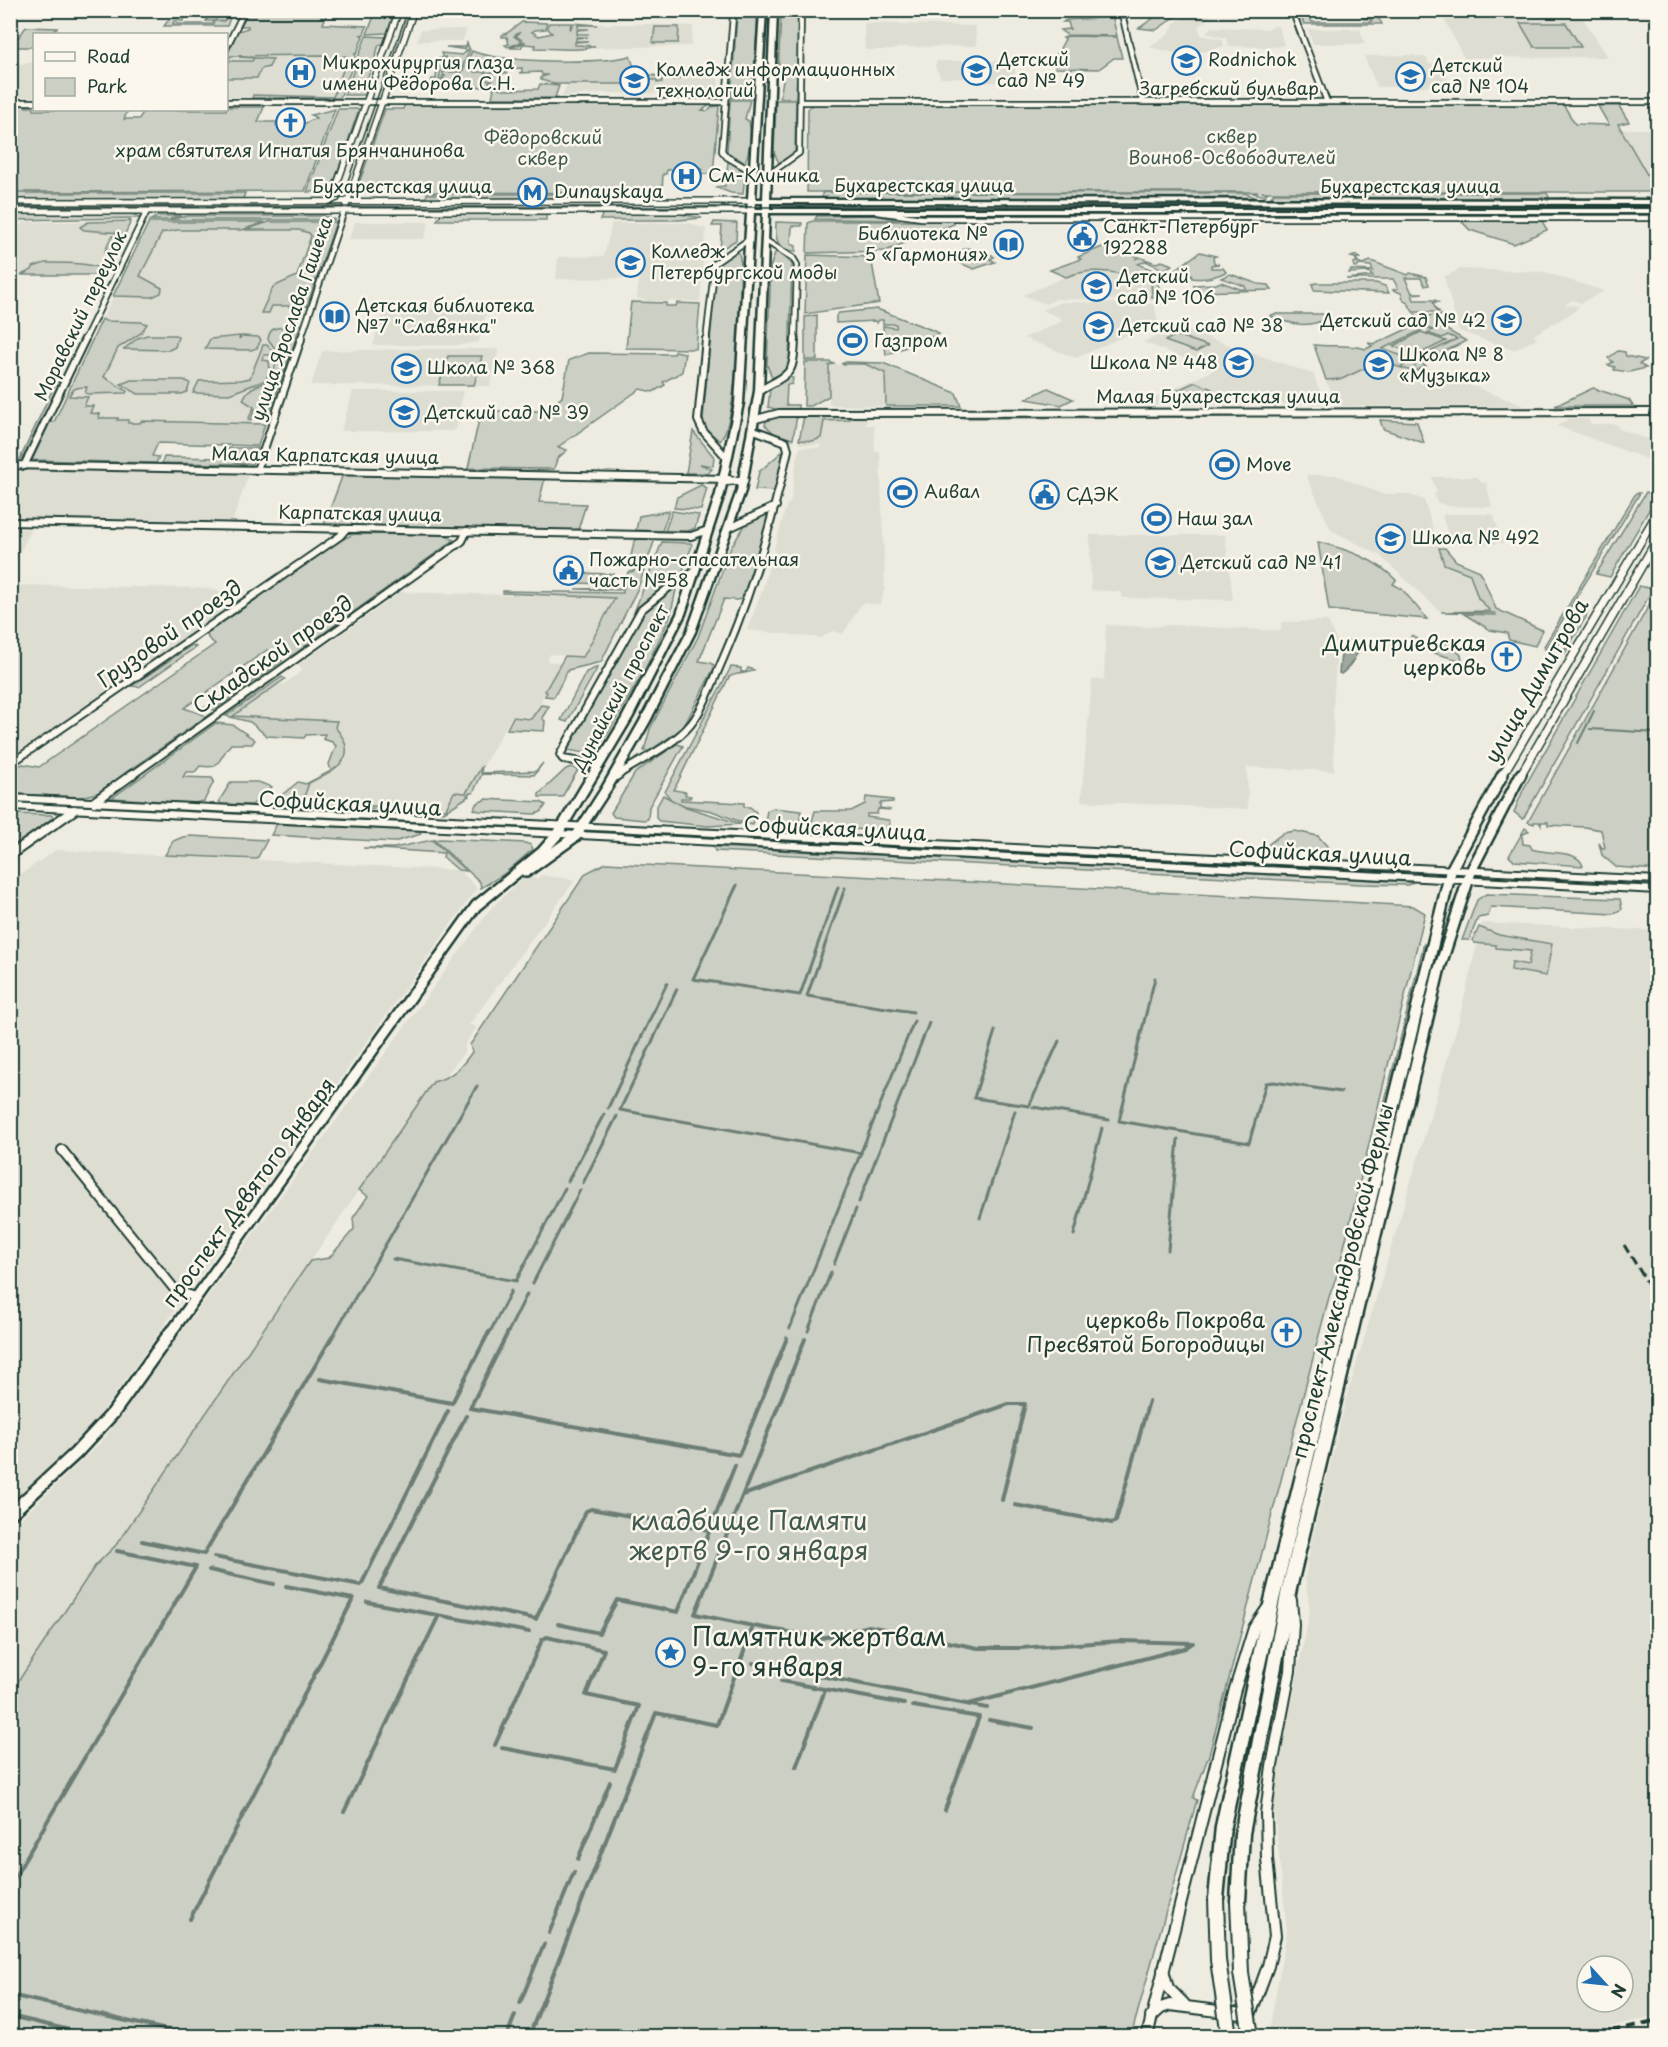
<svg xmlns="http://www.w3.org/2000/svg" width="1668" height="2047" font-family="'Playpen Sans',sans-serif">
	<rect width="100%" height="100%" fill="#eeece1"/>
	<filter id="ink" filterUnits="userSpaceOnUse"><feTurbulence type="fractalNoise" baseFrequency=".0167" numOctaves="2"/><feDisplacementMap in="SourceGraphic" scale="12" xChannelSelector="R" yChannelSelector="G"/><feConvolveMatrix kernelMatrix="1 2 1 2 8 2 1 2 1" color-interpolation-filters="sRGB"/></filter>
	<g filter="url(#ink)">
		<g fill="#ddddd2" fill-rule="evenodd">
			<polygon points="1190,12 1212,16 1198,26 1201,35 1222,39 1224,46 1209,51 1176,53 1149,47 1169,34 1173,27 1172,25"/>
			<polygon points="1443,17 1582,17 1608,57 1464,58"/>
			<polygon points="864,23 975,26 977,46 900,47 893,50 865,50"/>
			<polygon points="576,24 645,24 693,26 691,46 574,48"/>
			<polygon points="1275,26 1279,27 1284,45 1276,47 1229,46 1226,38 1205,33 1212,27 1267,29"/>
			<polygon points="1308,29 1360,29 1365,44 1313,44"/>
			<polygon points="421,30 465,29 467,30 462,41 417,41"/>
			<polygon points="355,54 336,97 227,97 227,77 254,77 260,65 227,65 231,55"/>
			<polygon points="1412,55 1427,58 1429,64 1441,64 1451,86 1377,87 1364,56"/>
			<polygon points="937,61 1014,61 1015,75 1002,82 977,82 974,78 941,78 935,66"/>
			<polygon points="25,63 34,63 34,97 11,97 11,66"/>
			<polygon points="631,74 719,76 717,97 690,97 689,94 600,93 562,97 567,84"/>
			<polygon points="1619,129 1657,129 1657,187 1654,187"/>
			<polygon points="131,221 107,272 11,273 10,243 23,222"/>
			<polygon points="149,222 336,222 305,313 292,315 286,324 301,324 271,409 255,409 249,426 54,421"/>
			<polygon points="355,222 429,222 424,239 349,239"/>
			<polygon points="612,223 689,223 706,229 700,301 648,301 637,298 639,280 634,278 556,279 558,257 604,256"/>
			<polygon points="1460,269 1544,272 1604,291 1581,303 1572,300 1565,305 1579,306 1575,311 1535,334 1534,337 1538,338 1516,349 1510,349 1459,331 1444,277"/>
			<polygon points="1077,272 1126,273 1151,282 1153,300 1057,299 1045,304 1023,295"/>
			<polygon points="1061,302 1154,304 1158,321 1076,358 1024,338 1062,321 1061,318 1042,310"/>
			<polygon points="487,309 479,342 460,345 373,345 382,314 392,310"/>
			<polygon points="1425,326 1462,339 1414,363 1524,406 1342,406 1326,382 1323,372"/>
			<polygon points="1177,327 1313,374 1325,404 1139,405 1214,370 1143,342"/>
			<polygon points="415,349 499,349 490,386 311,385 322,351"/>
			<polygon points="865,364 885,373 886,406 829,405 829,365"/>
			<polygon points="353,391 463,391 460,406 463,408 456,429 452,431 341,431"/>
			<polygon points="872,415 867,419 866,425 874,425 875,451 880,452 885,588 880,604 862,603 843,634 832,631 821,638 747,630 762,591 787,504 790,504 798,452 801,447 820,448 822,445 799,444 799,440 813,441 822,437 824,421"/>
			<polygon points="1568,419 1588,419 1591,424 1616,424 1619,429 1644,438 1657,439 1657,454 1647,459 1557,426"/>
			<polygon points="11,469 249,473 232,523 11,519"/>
			<polygon points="1306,475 1336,475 1382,494 1408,494 1424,500 1444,564 1470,574 1478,598 1490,612 1440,611 1379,555 1331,530"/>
			<polygon points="1434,477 1477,477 1482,483 1486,483 1492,507 1447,506 1437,502 1434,494 1437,493 1432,478"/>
			<polygon points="1446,514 1493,514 1503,543 1459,545 1451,543 1442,516"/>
			<polygon points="11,529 32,529 11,568 10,529"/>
			<polygon points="1090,535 1225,535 1233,600 1122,598 1122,592 1091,590"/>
			<polygon points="11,585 201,588 234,593 226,608 11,757"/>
			<polygon points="401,592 615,598 582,657 550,654 547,661 560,663 535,714 530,717 512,716 467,794 449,809 302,803 309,783 338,768 341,734 232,716 275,685 284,684 303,670 298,665"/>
			<polygon points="1328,621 1337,642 1333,709 1334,771 1247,767 1248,809 1081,801 1092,680 1104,679 1106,625 1148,627 1172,625 1281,631 1281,622"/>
			<polygon points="56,850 455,870 461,872 477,888 85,1436 11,1504 11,881"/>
			<polygon points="541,875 575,880 469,1025 477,1027 465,1044 464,1053 442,1080 433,1082 11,1698 11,1528 102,1441 492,907 526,876 537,879"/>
			<path d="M1482 923 1657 931V2015L1575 2036H1270L1269 2032 1287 1931 1273 1799 1310 1610 1305 1577 1311 1543 1347 1396 1459 1020ZM1587 1966H1623V2002H1587Z"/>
		</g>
		<g fill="#cbcfc4" stroke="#75867c" stroke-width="1.5" fill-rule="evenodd">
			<polygon points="248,10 328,11 323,24 367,26 364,34 361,35 363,36 357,53 354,54 356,54 353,63 344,63 348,57 345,56 324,61 325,55 227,56 238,31 248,28 248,26 240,26"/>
			<polygon points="376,11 395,11 387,33 367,34"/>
			<polygon points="743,11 757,11 758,12 753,98 731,98 737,15"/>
			<polygon points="781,11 797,11 799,13 796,99 780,98 783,80 778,74"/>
			<polygon points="1164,11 1184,11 1156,30 1139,28"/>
			<path d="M1299 11H1307L1312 22H1372L1371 19H1363L1362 16C1371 16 1378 15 1382 24H1304Z"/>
			<polygon points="211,12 219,11 215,21 224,21 226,18 230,18 227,26 164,26 170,18 184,18 183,21 174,21 173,24 213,24 214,21 206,21"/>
			<polygon points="1112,15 1117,36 1067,35 1060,30 1070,29 1068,22 1063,22 1066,20 1100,18"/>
			<path d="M522 22 547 23 546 29 535 30 532 32 539 36 552 33 548 29 549 23H571L570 30 573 23 597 25H578V29H589L577 30V34H589H577V37H588L576 38V41H588L575 42V45L595 46C580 52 550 48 535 48L536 45 523 44 521 48H510L525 42 516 36 520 32 514 36 522 42 508 47 505 45 509 44 507 37H502V35L507 33Z"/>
			<polygon points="1520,23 1566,23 1581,47 1534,47"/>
			<polygon points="26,27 57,28 52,34 34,34 34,47 11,47"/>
			<polygon points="655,27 679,27 678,43 653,43"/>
			<polygon points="366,36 386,37 383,44 379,45 373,63 356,63"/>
			<polygon points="1068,36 1117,37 1122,58 1114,58 1099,69 1055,68 1056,56 1065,39 1063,38"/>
			<polygon points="467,43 470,50 454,85 440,85 441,79 444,79 442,77 445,76 443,75 443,72 458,72 459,70 444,69 449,63 446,62 445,57 441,62 443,62 437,89 428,88 436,88 436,84 431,83 432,79 436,79 437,68 440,67 435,65 437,59 443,58 441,53 462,55 468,50 446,47 466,47"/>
			<path d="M472 51C503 63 597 64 630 56 632 60 633 67 636 70 643 78 672 76 682 76L677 80 661 79 662 82 657 83V80H644L642 84H554L541 80V77L548 75H542L541 72 519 73 522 72V68L506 69 507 73H503L500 87 489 83 492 81H487L488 73H502L498 66 474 69V72H486L483 83 505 90 538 89 540 84 559 86 555 97 558 98H492L494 88 472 86 459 88 456 85Z"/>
			<polygon points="227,57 230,57 229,61 252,61 254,58 239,57 273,59 269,67 261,69 257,78 227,78"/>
			<polygon points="345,65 353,65 340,98 252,98 253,95 333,97"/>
			<polygon points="356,65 375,67 371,69 363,90 366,91 365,95 344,95"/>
			<path d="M730 100H750L745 119 749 121C752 135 750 149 745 163L727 152Z"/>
			<polygon points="776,100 796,100 795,153 779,163 774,153"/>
			<polygon points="405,104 712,104 702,110 708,111 711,107 719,106 713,174 702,174 702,168 667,170 666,174 663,174 662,193 356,192 385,109 403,109"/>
			<polygon points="813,104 1563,104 1575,124 1609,125 1598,106 1619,106 1629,122 1618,124 1657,192 1262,192 1267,193 1265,196 1253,193 1258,192 807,192 808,109"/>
			<polygon points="11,105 27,105 26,107 34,107 34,110 128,110 124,119 139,119 144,110 226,110 227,107 264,107 258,122 277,122 276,125 293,129 316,118 311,115 335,109 305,191 11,192"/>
			<polygon points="338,109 359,109 331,191 307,192"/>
			<polygon points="728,162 732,162 745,175 743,194 731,193 715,187 725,186"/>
			<polygon points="825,192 1245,193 1257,198 822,199 822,193"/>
			<polygon points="11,193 245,193 243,199 11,200"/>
			<polygon points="1274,193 1547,193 1550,199 1573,197 1578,199 1270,198"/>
			<polygon points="427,194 636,194 636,197 656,197 405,199 426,197"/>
			<polygon points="10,213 132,214 141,218 11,220"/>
			<polygon points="546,213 546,220 437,220 442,214"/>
			<polygon points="603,213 680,214 702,218 679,220 600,220"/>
			<polygon points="1309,213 1657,213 1658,217 1307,216 1302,214"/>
			<polygon points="900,214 1247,213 1254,214 1245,216 922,217"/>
			<polygon points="874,215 900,220 815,219 817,216"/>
			<polygon points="158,216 181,216 170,219 188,216 324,216 335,220 151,220"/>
			<polygon points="131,221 125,234 121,234 124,237 115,252 105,251 112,236 120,236 120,233 84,230 80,227 88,222"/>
			<polygon points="813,221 954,221 954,224 926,235 916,234 921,236 886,251 807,253 808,223"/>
			<polygon points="1461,221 1542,221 1547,230 1514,244 1470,230"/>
			<polygon points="149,222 265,222 242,230 177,230 162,233 140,276 162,288 161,293 152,297 113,296"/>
			<polygon points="269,222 336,222 307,306 272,306 269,313 261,313 273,287 297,276 311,236 309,233 299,230 245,230"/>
			<polygon points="714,222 737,223 736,240 720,250 722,226 712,226"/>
			<path d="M776 222 802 223V226H792L791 244 796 246V251C776 251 775 238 776 222Z"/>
			<path d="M1107 245 1138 257 1135 259 1139 257 1156 263 1162 261 1172 265 1164 270 1146 261 1138 264 1155 271 1161 296 1152 297 1151 282C1126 273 1092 266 1066 277L1050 270 1081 259 1078 257Z"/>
			<polygon points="968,248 992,255 994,257 990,259 995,262 974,269 957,262 966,258 966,254 959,251"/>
			<path d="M735 252 739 253 741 264C739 299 739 419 720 441L707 430 703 419 717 265Z"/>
			<polygon points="779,252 792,264 789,367 785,372 772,378 767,365 771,265 775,253"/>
			<path d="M1200 252 1216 256 1213 257 1214 263 1219 264 1211 265V268H1223L1226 272C1214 277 1205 280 1192 278L1191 274 1175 270Z"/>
			<polygon points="807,255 871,257 879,303 805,314"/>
			<polygon points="1356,255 1360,258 1356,258 1358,262 1362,264 1371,261 1408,275 1410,273 1426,277 1429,285 1425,286 1421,278 1405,278 1412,293 1423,293 1412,294 1414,300 1435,300 1438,302 1433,302 1436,310 1440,312 1413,312 1408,303 1404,301 1401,293 1393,290 1398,288 1393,279 1346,279 1373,276 1369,272 1349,273 1351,270 1373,271 1371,266 1358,265 1358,267 1354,267 1353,263 1357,262 1355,258 1351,257"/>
			<path d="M45 263C60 263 97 262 105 272L100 275H21L32 270 33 267Z"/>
			<polygon points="1230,274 1258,284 1269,285 1272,290 1194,292 1194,285 1216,284 1221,282 1240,289 1246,289 1245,286 1221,278"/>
			<polygon points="1316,283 1376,283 1385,286 1389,293 1314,290 1312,284"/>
			<polygon points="631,302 666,303 666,306 676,306 677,303 700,304 696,349 626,348"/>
			<polygon points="877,309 932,330 939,334 886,355 883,326 896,328 896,324 883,324 883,320 879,320 877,323 875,321 836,323 836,316 839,313"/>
			<path d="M1274 314H1322L1330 317C1309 329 1292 325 1270 316Z"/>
			<path d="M1415 314 1419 316 1441 315 1437 318 1439 324 1444 325 1447 330 1466 341 1421 363 1426 366 1414 372 1380 361 1342 379 1326 380 1314 345C1330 347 1349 344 1366 349L1372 346 1368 343 1375 344 1418 324ZM1426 328 1433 330 1427 333 1442 338 1448 335 1457 339 1413 360 1415 366 1410 362 1401 367 1411 359 1382 349Z"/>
			<polygon points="817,315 817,360 805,360 805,317"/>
			<path d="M102 319 105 321 141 322 147 324 141 333 118 348 104 377 127 391 126 393 88 394 85 393 87 387C78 387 72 388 69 396L88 397 84 406H93L90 413 100 414 99 418H118L117 420H128V423H140L141 421 265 424 258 446 158 443 152 456 159 457 156 463 32 460 50 422H54Z"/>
			<path d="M287 324H301L271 409H255L251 420H248L254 407 243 400C248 386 259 386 271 380L279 354 268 339C270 327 276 328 286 327Z"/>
			<polygon points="1421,332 1446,341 1417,355 1393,346"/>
			<polygon points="147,335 175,335 178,337 175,347 169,350 124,349 138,338"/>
			<polygon points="1176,335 1208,346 1196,352 1165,341"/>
			<polygon points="240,336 239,339 242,336 258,337 261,340 257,348 251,350 205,349 210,339"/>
			<polygon points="263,345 267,345 273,352 272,355 264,355 262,360 269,361 270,370 266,380 229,394 193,393 199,381 241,380 250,378"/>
			<polygon points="675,351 685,353 682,372 663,382 665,385 653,392 640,389 558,447 567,450 557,459 554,469 468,468 481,411 545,411 562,397 569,360 589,353 674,354"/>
			<polygon points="1618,351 1625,352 1626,356 1646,360 1639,364 1646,368 1629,372 1614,370 1615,367 1608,365 1613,362 1608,358"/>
			<polygon points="448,356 482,356 474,385 439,385"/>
			<polygon points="805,362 830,362 834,364 829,365 829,396 811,406 804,406"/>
			<polygon points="846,362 883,363 956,393 961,406 886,406 885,373 865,364 841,364"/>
			<polygon points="787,377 793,378 792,384 787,385 786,405 798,405 798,410 778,410 768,407 770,389"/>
			<polygon points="131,380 184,380 190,383 187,392 182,394 138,394 121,384"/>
			<polygon points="56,382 61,382 24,458 20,459"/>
			<polygon points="1195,382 1212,389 1182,402 1165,396"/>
			<polygon points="1048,388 1073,399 1061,405 1026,399"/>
			<polygon points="1593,388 1629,400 1633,406 1555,406"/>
			<polygon points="797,415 793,439 775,434 765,425 768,416"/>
			<polygon points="810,415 853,415 855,416 848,420 824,421 821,438 813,441 799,440 804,416"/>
			<polygon points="956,415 1240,415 1240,417 966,418 956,417"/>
			<polygon points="1380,420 1417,422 1424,443 1383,429"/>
			<polygon points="693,431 714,457 713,466 700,464 712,469 708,473 686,473"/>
			<polygon points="229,448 258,448 252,464 162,463 164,457 225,458"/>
			<polygon points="783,451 776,491 755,490 759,472"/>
			<polygon points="343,474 545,478 539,502 586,504 578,530 324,525"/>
			<polygon points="701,485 707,488 701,510 674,508 677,497"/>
			<polygon points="1646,492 1657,496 1610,577 1596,574"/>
			<polygon points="1636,493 1640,493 1545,649 1544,646"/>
			<polygon points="669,511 662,531 636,530 639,516"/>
			<polygon points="672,511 699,515 695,528 688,531 665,531"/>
			<polygon points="767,512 770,514 767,523 744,598 737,600 724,599 699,661 711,663 715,666 683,728 649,751 644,751 650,729 698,637 731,547 747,522"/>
			<polygon points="354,534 445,535 454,540 293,655 267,650 184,708 204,715 204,718 97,793 81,797 11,794 11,769 23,764 39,767 215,644 208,638 207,633 343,539"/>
			<polygon points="638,539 655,539 638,588 601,662 568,670 554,697 545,696 547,692 545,691 565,656 583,657 615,598 503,593 503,591 623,593 623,590 575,589 624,588 628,572 634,571 636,562 630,561 634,542"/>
			<polygon points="662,542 691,543 692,546 682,573 634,612"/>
			<path d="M1318 542C1346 549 1376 559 1396 580L1393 584 1402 589 1427 619 1329 610Z"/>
			<polygon points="1439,548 1445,548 1456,561 1480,571 1496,609 1542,630 1535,646 1509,640 1507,633 1490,630 1464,614 1496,615 1495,613 1441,612 1490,611 1478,598 1470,574 1444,564"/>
			<polygon points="577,573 614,574 612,584 575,583"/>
			<polygon points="1639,586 1653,589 1523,819 1514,812 1524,788"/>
			<polygon points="672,589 676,590 670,617 645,669 607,735 591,754 567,750 643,612"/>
			<polygon points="1657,591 1657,870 1616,867 1602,855 1599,843 1602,848 1605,848 1601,830 1585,827 1548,825 1548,822 1541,822 1541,825 1539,822 1534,822 1534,824 1528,822"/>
			<polygon points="1579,603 1588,607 1586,617 1565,653 1559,653 1566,648 1573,637 1564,634 1554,650 1550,652"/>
			<polygon points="1412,635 1426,645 1447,643 1461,655 1462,661 1398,643 1409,641"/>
			<polygon points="192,645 196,647 139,687 132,686"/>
			<polygon points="272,657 282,661 214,710 199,708 207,707 274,660"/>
			<polygon points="598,667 567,722 561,720 586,672"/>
			<path d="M731 667 741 668V672H746L748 668 754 670C747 675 737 672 729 677L674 790 686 792 685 795 691 796 690 798H681V800L744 803V807H750L756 812 753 825 746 824 712 811 681 805 672 801 665 792Z"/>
			<path d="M282 677 285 679 233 716 337 721 335 727C363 759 334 770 309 783L302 803 335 805 334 809 278 807 273 802 298 782 306 784 331 771 329 764 336 746 332 742 323 739 325 734 306 735 304 738 267 736 250 722 226 716Z"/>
			<polygon points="541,705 549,706 542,718 545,721 544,731 507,729 513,717 531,719"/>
			<path d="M216 723 233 725 255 740 252 744H231C217 759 222 770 200 766L195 772H186L183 777 212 778 214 781 204 801 194 803 112 798Z"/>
			<polygon points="677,744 683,746 649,807 648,819 644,820 614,817 611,813 635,773"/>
			<polygon points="543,763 534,775 482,774 473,793 470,793 467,795 469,796 444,812 345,807 348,805 446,809 454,792 466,793 482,766 481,773 536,771"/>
			<polygon points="571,767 578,770 562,797 539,797 539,794 566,769"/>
			<polygon points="231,782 258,782 272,787 252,805 221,804 219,801"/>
			<polygon points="663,795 683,806 741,824 708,826 659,821 656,818 656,808"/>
			<polygon points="866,797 893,800 893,802 880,803 880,808 891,810 878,809 877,814 867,814 867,817 888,820 890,821 889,831 810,827 815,811 851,811 865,804"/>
			<polygon points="486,799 541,802 546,805 541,812 535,814 479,811 474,809 476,804"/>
			<polygon points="773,808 801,811 799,827 764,825 767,811"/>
			<polygon points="11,814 51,815 54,817 11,848"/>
			<polygon points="277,824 419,831 421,834 394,842 271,835"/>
			<path d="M1525 828 1529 831 1522 835 1523 844 1530 845 1532 849C1546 855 1577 848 1583 866L1514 861 1509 856Z"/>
			<polygon points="1295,831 1318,836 1334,854 1261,850 1283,833"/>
			<polygon points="183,837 190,836 267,840 257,859 165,855 173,841"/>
			<polygon points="440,839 525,843 531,845 533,849 504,874 481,888 480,882 434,840"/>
			<polygon points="432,840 466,871 458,870 443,857 444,853 363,848 394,848"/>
			<polygon points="714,847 1412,882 1412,883 1408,885 1361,884 715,851"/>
			<path d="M606 863 1347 902 1413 906 1425 913 1338 1272 1329 1297 1209 1755 1193 1798 1197 1800 1131 2036H11V1692L95 1566 116 1545 310 1261 329 1258 354 1229 353 1218 368 1196 359 1190 433 1082C452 1077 461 1068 472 1052L470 1045 586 873Z"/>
			<polygon points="1486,894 1620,899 1622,909 1613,914 1491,907 1488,916 1478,918 1469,940 1462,940 1477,900"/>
			<polygon points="1479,927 1499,935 1552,944 1546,976 1511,970 1512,962 1528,965 1531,951 1496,948 1496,945 1474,943 1473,940"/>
			<polygon points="1424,943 1423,967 1374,1163 1369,1165"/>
		</g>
		<path fill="#9fa89f" stroke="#6c7d74" stroke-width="1.5" d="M1348 641 1365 645C1354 652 1354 666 1341 674L1339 673 1342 645Z"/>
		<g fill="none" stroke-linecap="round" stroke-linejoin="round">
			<g stroke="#6c7d74" stroke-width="2">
				<polyline points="1590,729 1658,733"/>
				<polyline points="1578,743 1594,711"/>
			</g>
			<g stroke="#6c7d74" stroke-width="3">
				<polyline points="737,885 693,979 800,995 838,887"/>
				<polyline points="845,888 807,996 913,1012"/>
				<polyline points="1155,978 1119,1121 1249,1143 1266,1083 1274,1082 1341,1092"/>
				<polyline points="677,989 620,1110 861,1153"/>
				<polyline points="995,1031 974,1098 1029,1106 1059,1041"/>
				<polyline points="1033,1107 1109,1120"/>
				<polyline points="608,1108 667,983"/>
				<polyline points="568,1181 604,1114"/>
				<polyline points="583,1183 617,1116"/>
				<polyline points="859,1202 929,1023"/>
				<polyline points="980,1218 1015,1111"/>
				<polyline points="1074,1235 1102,1128"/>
				<polyline points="1168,1250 1178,1139"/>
				<polyline points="393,1259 516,1281 565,1188"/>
				<polyline points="834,1264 856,1209"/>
				<polyline points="533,1283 580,1190"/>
				<polyline points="790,1328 914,1021"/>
				<polyline points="808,1331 831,1272"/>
				<polyline points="334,1334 477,1086"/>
				<polyline points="489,1334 511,1291"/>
				<polyline points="507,1334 527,1294"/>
			</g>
			<g stroke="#6c7d74" stroke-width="4">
				<polyline points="508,1332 470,1408 739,1455 787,1338"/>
				<polyline points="320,1379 452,1403 489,1332"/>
				<polyline points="466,1416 379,1588 536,1619 586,1511 591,1509 709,1530"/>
				<polyline points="743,1495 1009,1404 1025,1404 1002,1500"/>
				<polyline points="1015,1505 1112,1523 1116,1521 1149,1401"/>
				<polyline points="142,1541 204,1554 335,1332"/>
				<polyline points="214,1557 361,1585 448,1411"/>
				<polyline points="209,1570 274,1584"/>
				<polyline points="367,1602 529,1632"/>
				<polyline points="558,1624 599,1633 617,1600 678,1612 735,1465"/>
				<polyline points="753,1626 822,1638 869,1626 978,1648 1020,1648 1121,1641 1193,1643"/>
				<polyline points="741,1660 753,1626 695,1614 805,1339"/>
				<polyline points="753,1663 987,1708"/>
				<polyline points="781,1681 904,1704"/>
				<polyline points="969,1704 1185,1648 1191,1644"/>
				<polyline points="913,1706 979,1717 945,1810"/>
				<polyline points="989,1720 1033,1728"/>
				<polyline points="495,1745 542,1640 547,1637 604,1650 586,1695 639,1706 615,1769 502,1748"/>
				<polyline points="796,1767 825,1690"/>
				<polyline points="344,1812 438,1617"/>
				<polyline points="578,1859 610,1782"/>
				<polyline points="10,1885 196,1567 117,1551"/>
				<polyline points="190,1919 353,1599 286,1586"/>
				<polyline points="549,1933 574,1872"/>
				<polyline points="10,1995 194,2036"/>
				<polyline points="520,2003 544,1944"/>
				<polyline points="10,2016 95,2036"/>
				<polyline points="507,2036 515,2015"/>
				<polyline points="529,2036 656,1713 717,1725 736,1672"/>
			</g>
			<defs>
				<g id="minor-far3">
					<polyline points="738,10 733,16 722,151 727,157 753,172"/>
					<polyline points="1121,10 1143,102"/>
					<polyline points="1292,10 1327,102"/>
					<polyline points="226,48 245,10"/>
					<polyline points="10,102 34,102"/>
					<polyline points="226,102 726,102"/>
					<polyline points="801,102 1658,102"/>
					<polyline points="768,175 799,153 801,10"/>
					<polyline points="877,212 922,218 1658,218"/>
					<polyline points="766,241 793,258 797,265 795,341"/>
					<polyline points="84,341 147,211"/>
					<polyline points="300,341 344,211"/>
					<polyline points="706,341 715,263 748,240"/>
				</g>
				<g id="minor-far2">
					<polyline points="706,339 698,420 703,431 728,459"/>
					<path d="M759 391C790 372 794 377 795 339"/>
					<polyline points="756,419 779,413 1658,412"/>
					<polyline points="10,465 729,479"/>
					<polyline points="24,466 85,339"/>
					<polyline points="257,470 301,339"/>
					<polyline points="10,522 691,536 708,530"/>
					<polyline points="729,528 776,506"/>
					<polyline points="10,764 340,536 346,529"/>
					<polyline points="600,765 563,759 560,755 641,610 677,581 695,572"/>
					<polyline points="131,776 462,541 467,531"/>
					<path d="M616 776C640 760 673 746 691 724 705 706 714 679 723 659 753 590 772 523 788 450L786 442 754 430"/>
				</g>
				<g id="minor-far1">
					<polyline points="613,778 619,774"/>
					<polyline points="94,802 133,774"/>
					<polyline points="10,855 74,810"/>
					<polyline points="62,1150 176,1291 196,1297"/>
				</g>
				<g id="minor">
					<polyline points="1163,1970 1168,1988 1184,2004"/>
					<polyline points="1151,2017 1161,2008 1170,2005 1250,2015 1268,1966 1275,1936 1267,1859 1266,1813 1272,1766 1290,1671 1293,1624 1291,1600"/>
					<polyline points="1147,2036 1235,1689 1254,1628 1267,1609"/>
				</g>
				<g id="tertiary-far3">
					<polyline points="331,201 399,10"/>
					<polyline points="10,202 751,201"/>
					<polyline points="346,206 414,10"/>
					<polyline points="10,211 750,211"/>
				</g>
				<g id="tertiary-far2">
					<polyline points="722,482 744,480"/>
					<polyline points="1502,776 1658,512"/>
					<polyline points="1520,776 1658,538"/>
				</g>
				<g id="tertiary-far1">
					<polyline points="1451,870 1503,774"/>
					<polyline points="1471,871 1521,774"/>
					<polyline points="526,872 576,836"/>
					<polyline points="170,1334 476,906 542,852 557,835"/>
				</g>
				<polyline id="tertiary" points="10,1514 76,1453 113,1413 171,1332"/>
				<g id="secondary">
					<path d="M760 10H766L755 199H763L771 10H777L770 199 1658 200V204L770 203V209H1658V213H769L763 391 745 491 695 632 650 721 613 786 579 838H573L571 836 603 786 640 721 687 632 737 491 755 391 763 213H754L743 403 724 494 685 614 632 718 562 835 557 838 552 835 622 718 677 614 716 494 735 403ZM755 203H763V209H754Z"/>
					<polygon points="1451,867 1456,870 1279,1600 1230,1826 1223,1899 1221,1903 1216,1905 1211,1903 1209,1899 1216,1826 1265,1600 1446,870"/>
					<polygon points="1471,868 1476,871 1444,970 1296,1589 1249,1834 1245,1901 1243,1905 1238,1907 1233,1905 1231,1901 1235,1834 1282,1589 1434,970 1466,871"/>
				</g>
				<g id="primary">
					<polygon points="10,795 1658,877 1658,883 10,801"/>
					<polygon points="10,803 1658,887 1658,893 10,809"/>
				</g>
			</defs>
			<use href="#minor-far3" stroke="#1f3d34" stroke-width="8"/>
			<use href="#minor-far2" stroke="#1f3d34" stroke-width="10"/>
			<use href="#minor-far1" stroke="#1f3d34" stroke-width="12"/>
			<use href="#minor" stroke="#1f3d34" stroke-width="14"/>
			<use href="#tertiary-far3" stroke="#1f3d34" stroke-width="8"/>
			<use href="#tertiary-far2" stroke="#1f3d34" stroke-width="10"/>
			<use href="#tertiary-far1" stroke="#1f3d34" stroke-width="14"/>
			<use href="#tertiary" stroke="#1f3d34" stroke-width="16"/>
			<use href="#secondary" stroke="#1f3d34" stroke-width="5"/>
			<use href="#primary" stroke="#1f3d34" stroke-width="4"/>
			<use href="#minor-far3" stroke="#fbf7ec" stroke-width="4.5"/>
			<use href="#minor-far2" stroke="#fbf7ec" stroke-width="6"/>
			<use href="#minor-far1" stroke="#fbf7ec" stroke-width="8"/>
			<use href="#minor" stroke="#fbf7ec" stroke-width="10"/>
			<use href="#tertiary-far3" stroke="#fbf7ec" stroke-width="5"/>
			<use href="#tertiary-far2" stroke="#fbf7ec" stroke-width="7"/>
			<use href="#tertiary-far1" stroke="#fbf7ec" stroke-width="9"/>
			<use href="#tertiary" stroke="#fbf7ec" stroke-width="11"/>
			<use href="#secondary" fill="#fbf7ec" fill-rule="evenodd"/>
			<use href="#primary" fill="#fbf7ec" fill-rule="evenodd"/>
			<g stroke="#1f3d34" stroke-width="1.5">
				<polyline points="328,205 339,201 343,195 408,10"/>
				<polyline points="10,207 1658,207"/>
			</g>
			<polyline stroke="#1f3d34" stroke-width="3" stroke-dasharray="9 4.5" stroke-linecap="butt" points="1624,1245 1658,1300"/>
			<polyline stroke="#1f3d34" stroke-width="4" stroke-dasharray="11 6" stroke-linecap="butt" points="1593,2036 1658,2020"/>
			<defs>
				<g id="secondary-bridge">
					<polyline points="1216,1899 1218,1960 1229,2036"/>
					<polyline points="1238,1901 1241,1973 1251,2036"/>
				</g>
			</defs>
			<use href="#secondary-bridge" stroke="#1f3d34" stroke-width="18" stroke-linecap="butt"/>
			<use href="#secondary-bridge" stroke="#fbf7ec" stroke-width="14"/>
		</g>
	</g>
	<defs>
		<symbol id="school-ring" viewBox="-11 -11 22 22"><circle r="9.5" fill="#fbf7ec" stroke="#1f6fb2" stroke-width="1.5"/><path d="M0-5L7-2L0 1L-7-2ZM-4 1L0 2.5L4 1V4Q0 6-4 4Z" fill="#1f6fb2"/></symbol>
		<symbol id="hospital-ring" viewBox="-11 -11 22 22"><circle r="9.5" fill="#fbf7ec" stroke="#1f6fb2" stroke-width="1.5"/><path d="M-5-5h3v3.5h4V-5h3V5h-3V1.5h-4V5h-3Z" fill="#1f6fb2"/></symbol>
		<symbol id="university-ring" viewBox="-11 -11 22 22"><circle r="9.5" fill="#fbf7ec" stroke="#1f6fb2" stroke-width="1.5"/><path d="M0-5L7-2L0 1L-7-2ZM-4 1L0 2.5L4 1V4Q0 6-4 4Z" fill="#1f6fb2"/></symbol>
		<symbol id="church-ring" viewBox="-11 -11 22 22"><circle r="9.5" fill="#fbf7ec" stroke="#1f6fb2" stroke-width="1.5"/><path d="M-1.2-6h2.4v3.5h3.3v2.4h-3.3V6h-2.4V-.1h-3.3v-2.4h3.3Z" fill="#1f6fb2"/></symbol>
		<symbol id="metro-ring" viewBox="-11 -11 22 22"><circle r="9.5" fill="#fbf7ec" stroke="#1f6fb2" stroke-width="1.5"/><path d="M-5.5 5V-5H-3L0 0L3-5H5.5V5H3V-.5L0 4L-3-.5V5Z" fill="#1f6fb2"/></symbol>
		<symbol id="civic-ring" viewBox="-11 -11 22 22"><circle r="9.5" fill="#fbf7ec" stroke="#1f6fb2" stroke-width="1.5"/><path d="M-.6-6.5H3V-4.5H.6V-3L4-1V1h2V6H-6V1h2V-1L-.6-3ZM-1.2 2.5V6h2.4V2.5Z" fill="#1f6fb2"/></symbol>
		<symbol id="library-ring" viewBox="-11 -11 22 22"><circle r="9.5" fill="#fbf7ec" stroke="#1f6fb2" stroke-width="1.5"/><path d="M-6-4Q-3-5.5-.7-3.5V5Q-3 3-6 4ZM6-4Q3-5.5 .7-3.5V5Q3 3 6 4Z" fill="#1f6fb2"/></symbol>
		<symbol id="stadium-ring" viewBox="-11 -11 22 22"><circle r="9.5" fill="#fbf7ec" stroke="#1f6fb2" stroke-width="1.5"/><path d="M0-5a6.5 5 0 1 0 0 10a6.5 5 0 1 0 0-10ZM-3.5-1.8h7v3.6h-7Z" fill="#1f6fb2"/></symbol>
		<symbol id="sight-ring" viewBox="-11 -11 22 22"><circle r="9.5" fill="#fbf7ec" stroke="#1f6fb2" stroke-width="1.5"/><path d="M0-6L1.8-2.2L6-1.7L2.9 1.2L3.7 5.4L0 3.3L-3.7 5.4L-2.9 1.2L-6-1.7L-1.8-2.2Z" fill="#1f6fb2"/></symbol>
	</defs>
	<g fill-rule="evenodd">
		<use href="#school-ring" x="1170" y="44" width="33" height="33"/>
		<use href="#school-ring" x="960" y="54" width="33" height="33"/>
		<use href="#hospital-ring" x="284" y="56" width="33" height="33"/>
		<use href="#school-ring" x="1394" y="60" width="33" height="33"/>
		<use href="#university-ring" x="618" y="64" width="33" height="33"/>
		<use href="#church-ring" x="274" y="106" width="33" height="33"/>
		<use href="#hospital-ring" x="670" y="160" width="33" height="33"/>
		<use href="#metro-ring" x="516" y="176" width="33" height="33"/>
		<use href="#civic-ring" x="1066" y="220" width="33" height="33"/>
		<use href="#library-ring" x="992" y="228" width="33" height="33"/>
		<use href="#university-ring" x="614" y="246" width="33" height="33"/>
		<use href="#school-ring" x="1080" y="270" width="33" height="33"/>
		<use href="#library-ring" x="318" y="300" width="33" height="33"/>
		<use href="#school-ring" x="1490" y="304" width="33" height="33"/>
		<use href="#school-ring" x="1082" y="310" width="33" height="33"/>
		<use href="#stadium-ring" x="836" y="324" width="33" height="33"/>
		<use href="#school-ring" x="1222" y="346" width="33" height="33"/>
		<use href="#school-ring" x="1362" y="348" width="33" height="33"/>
		<use href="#school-ring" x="390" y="352" width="33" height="33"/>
		<use href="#school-ring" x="388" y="396" width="33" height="33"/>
		<use href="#stadium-ring" x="1208" y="448" width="33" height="33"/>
		<use href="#stadium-ring" x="886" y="476" width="33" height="33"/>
		<use href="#civic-ring" x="1028" y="478" width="33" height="33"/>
		<use href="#stadium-ring" x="1140" y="502" width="33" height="33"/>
		<use href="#school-ring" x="1374" y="522" width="33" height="33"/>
		<use href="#school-ring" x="1144" y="546" width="33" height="33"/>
		<use href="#civic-ring" x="552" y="554" width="33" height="33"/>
		<use href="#church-ring" x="1490" y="640" width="33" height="33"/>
		<use href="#church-ring" x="1270" y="1316" width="33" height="33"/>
		<use href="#sight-ring" x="654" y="1636" width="33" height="33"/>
	</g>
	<g text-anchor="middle" stroke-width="5" stroke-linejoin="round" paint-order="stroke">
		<g font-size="18" fill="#1f3d34" stroke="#fbf7ec" text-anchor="start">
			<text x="997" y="66">Детский<tspan x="997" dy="21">сад № 49</tspan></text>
			<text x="1208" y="66">Rodnichok</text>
			<text x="322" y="69">Микрохирургия глаза<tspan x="322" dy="21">имени Фёдорова С.Н.</tspan></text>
			<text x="1431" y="72">Детский<tspan x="1431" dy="21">сад № 104</tspan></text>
			<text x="656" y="76">Колледж информационных<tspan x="656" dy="21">технологий</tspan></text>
			<text x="290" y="157" text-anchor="middle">храм святителя Игнатия Брянчанинова</text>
			<text x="708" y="182">См-Клиника</text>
			<text x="554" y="198">Dunayskaya</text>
			<text x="1103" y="233">Санкт-Петербург<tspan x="1103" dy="21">192288</tspan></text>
			<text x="988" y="240" text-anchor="end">Библиотека №<tspan x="988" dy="21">5 «Гармония»</tspan></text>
			<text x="651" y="258">Колледж<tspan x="651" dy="21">Петербургской моды</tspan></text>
			<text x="1117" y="283">Детский<tspan x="1117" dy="21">сад № 106</tspan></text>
			<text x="356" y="312">Детская библиотека<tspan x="356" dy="21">№7 "Славянка"</tspan></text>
			<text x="1486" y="327" text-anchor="end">Детский сад № 42</text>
			<text x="1119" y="332">Детский сад № 38</text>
			<text x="874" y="347">Газпром</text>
			<text x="1399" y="361">Школа № 8<tspan x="1399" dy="21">«Музыка»</tspan></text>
			<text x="1218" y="369" text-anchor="end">Школа № 448</text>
			<text x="427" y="374">Школа № 368</text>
			<text x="425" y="419">Детский сад № 39</text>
			<text x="1246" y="471">Move</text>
			<text x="924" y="498">Аивал</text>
			<text x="1066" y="501">СДЭК</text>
			<text x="1177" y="525">Наш зал</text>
			<text x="1412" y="544">Школа № 492</text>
			<text x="589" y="566">Пожарно-спасательная<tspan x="589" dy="21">часть №58</tspan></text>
			<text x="1181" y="569">Детский сад № 41</text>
		</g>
		<g font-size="18" fill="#1f3d34" stroke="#fbf7ec">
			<text x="1229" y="95">Загребский бульвар</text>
			<text x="924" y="192">Бухарестская улица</text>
			<text x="402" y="193">Бухарестская улица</text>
			<text x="1410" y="193">Бухарестская улица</text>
			<text transform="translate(81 316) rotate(-64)" y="6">Моравский переулок</text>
			<text transform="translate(292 319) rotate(-71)" y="6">улица Ярослава Гашека</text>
			<text x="1218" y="403">Малая Бухарестская улица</text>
			<text transform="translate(325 456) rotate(1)" y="6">Малая Карпатская улица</text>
			<text transform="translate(360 514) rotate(1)" y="6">Карпатская улица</text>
			<text transform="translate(621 688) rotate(-62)" y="6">Дунайский проспект</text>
		</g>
		<g font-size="18" fill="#415a51" stroke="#fbf7ec">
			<text x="1232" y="143">сквер<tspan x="1232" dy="21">Воинов-Освободителей</tspan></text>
			<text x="543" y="144">Фёдоровский<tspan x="543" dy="21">сквер</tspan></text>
		</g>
		<g font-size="21" fill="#1f3d34" stroke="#fbf7ec">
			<text transform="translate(170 634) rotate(-35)" y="7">Грузовой проезд</text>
			<text transform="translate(273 655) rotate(-35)" y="7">Складской проезд</text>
			<text transform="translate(1537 681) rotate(-60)" y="7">улица Димитрова</text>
			<text transform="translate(350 804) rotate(3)" y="7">Софийская улица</text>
			<text transform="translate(835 829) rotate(3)" y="7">Софийская улица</text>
			<text transform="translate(1320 854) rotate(3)" y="7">Софийская улица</text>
			<text transform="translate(249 1193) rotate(-54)" y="7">проспект Девятого Января</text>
			<text transform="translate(1343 1281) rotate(-76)" y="7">проспект Александровской Фермы</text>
		</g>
		<g font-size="21" fill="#1f3d34" stroke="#fbf7ec" text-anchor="end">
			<text x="1486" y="651">Димитриевская<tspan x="1486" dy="24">церковь</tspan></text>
			<text x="1265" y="1328">церковь Покрова<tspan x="1265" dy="24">Пресвятой Богородицы</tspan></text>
		</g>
		<g font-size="26" fill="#415a51" stroke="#fbf7ec">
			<text x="749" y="1530">кладбище Памяти<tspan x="749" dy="30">жертв 9-го января</tspan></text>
		</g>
		<g font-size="26" fill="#1f3d34" stroke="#fbf7ec" text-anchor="start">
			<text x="692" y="1646">Памятник жертвам<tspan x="692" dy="30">9-го января</tspan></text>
		</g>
	</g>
	<rect width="1668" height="2047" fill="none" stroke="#fbf7ec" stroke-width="36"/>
	<rect x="18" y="18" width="1632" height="2011" fill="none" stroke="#1f3d34" stroke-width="2" filter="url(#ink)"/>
	<rect x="33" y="33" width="195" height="78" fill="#fbf7ec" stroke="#a3ada2" stroke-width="1.5"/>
	<rect x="45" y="52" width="30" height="9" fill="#fbf7ec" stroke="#a3ada2" stroke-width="1.5"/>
	<text x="87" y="63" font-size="18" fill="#1f3d34">Road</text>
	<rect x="45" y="78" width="30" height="18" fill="#cbcfc4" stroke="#a3ada2" stroke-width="1.5"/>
	<text x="87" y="93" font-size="18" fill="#1f3d34">Park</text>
	<g transform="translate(1605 1984) rotate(117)"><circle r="28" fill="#fbf7ec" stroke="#a3ada2" stroke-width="1.5"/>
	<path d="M0-4.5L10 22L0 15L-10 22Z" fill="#1f6fb2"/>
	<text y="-9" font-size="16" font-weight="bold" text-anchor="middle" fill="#1f3d34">N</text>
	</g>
</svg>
